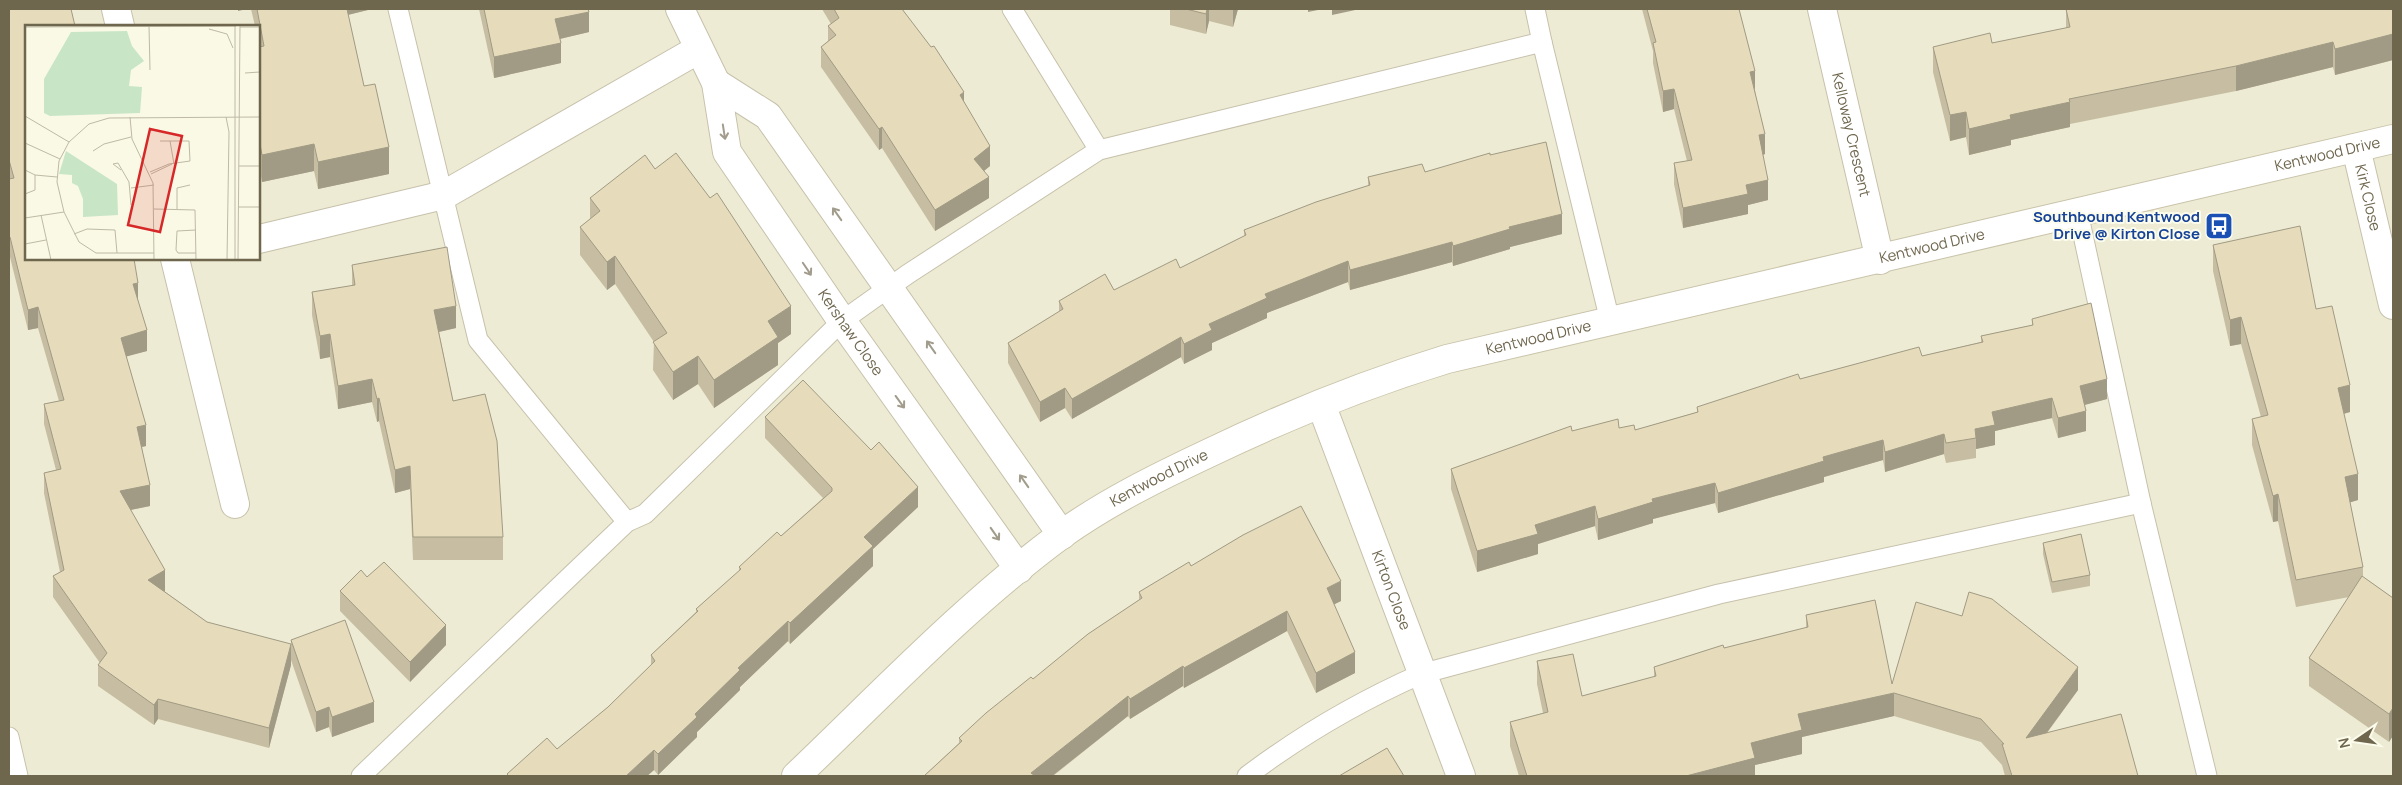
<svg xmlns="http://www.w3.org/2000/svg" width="2402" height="785" font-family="Manrope,sans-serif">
	<rect width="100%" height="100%" fill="#f9f9e6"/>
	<path fill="#edebd3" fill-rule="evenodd" d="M9 9H2393V776H9ZM26 26H259V259H26Z"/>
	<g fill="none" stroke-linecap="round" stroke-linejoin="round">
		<defs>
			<g id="lane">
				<polyline points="398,9 478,340 627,522"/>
				<polyline points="1012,9 1099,150"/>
				<polyline points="1542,42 1610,321"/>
				<polyline points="2078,212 2141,503 2207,776"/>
				<polyline points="9,737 18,776"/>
				<polyline points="361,776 627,522 645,514 842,321 908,274 1099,150 1542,42 1535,9"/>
				<path d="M1247 776C1300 736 1360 701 1421 674L1719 594 2141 503"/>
			</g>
			<g id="street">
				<polyline points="116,9 120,26"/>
				<path id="s1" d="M680 9 716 83 727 152 842 321 1019 569"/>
				<path id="s2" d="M1822 9 1880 260"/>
				<polyline points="716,83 768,116 1062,535"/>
				<path id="s3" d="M2356 148 2393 305"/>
				<polyline points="259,239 444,195 699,49"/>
				<polyline points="175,259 235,504"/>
				<path id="s4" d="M1321 404 1461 776"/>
			</g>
			<g id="secondary">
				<path id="s5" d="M796 776C882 694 965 606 1061 535 1107 502 1158 477 1209 453 1286 416 1365 384 1447 359L2393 139"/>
			</g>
		</defs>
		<use href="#lane" stroke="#c7c1ac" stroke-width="21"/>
		<use href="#street" stroke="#c7c1ac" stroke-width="30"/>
		<use href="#secondary" stroke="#c9c3aa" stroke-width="30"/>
		<use href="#lane" stroke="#fff" stroke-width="19"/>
		<use href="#street" stroke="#fff" stroke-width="28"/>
		<use href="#secondary" stroke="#fff" stroke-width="28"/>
	</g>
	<g fill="#c6bda2">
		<polygon points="9,9 26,26 138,300 147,351 126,356 146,446 142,447 150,506 131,510 165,591 164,591 207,622 291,665 269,748 158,719 154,725 98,686 98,665 100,663 53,597 53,576 60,572 44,493 44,473 56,470 44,424 44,404 59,401 38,328 28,330 10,257 9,258"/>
		<polygon points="251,9 372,9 348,15 364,86 389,174 318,189 314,171 262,182 259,166 259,26 255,26"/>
		<polygon points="479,9 588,9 589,32 560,39 561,63 494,78"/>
		<polygon points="822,9 902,9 964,102 990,166 984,171 989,198 935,231 882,148 879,150 821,67 821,47 828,41 828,26 831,24"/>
		<polygon points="1170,9 1238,9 1233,27 1209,21 1206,34 1170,25"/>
		<polygon points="1642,9 1739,9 1755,90 1765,154 1763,155 1768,200 1748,205 1748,214 1683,228 1674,184 1674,163 1687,161 1674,109 1663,112 1653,63 1653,51"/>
		<polygon points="2066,9 2393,9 2393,60 2335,75 2333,67 2236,91 2070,124 2070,127 2011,140 2011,145 1969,155 1966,137 1950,141 1933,72 1933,47 1992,43 2066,28"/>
		<polygon points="1490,155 1562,234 1510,247 1510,249 1453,266 1452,262 1350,290 1348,282 1267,313 1267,318 1212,343 1212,350 1184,364 1181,357 1072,419 1065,408 1040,422 1008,363 1008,343 1059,312 1059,301 1114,290 1180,268 1244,236 1244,230 1368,186 1368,177 1425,172"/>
		<polygon points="655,169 791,334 778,343 778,365 714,408 698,384 673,400 653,370 654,342 615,284 607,290 580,255 580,227 590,219 590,198"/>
		<polygon points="2213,245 2316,309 2350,412 2344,414 2358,500 2350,502 2363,567 2363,577 2393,598 2389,742 2309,686 2309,658 2349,597 2296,607 2278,521 2273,522 2252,445 2252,419 2261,417 2241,344 2230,346 2213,271"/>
		<polygon points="352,265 456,328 439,332 453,401 503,537 503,560 413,560 410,489 395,493 379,421 377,422 372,402 338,409 330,357 320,359 312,315 312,292 352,286"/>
		<polygon points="2032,319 2107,399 2085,405 2086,431 2058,438 2052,418 1995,431 1995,445 1976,449 1976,458 1946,463 1944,454 1885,472 1883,460 1824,477 1824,482 1718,513 1715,503 1653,519 1653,523 1598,540 1595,526 1538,544 1538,554 1477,572 1451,489 1451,469 1572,431 1619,428 1635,430 1697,412 1697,407 1800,379 1922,356 1981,342 1981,336 2032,325"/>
		<polygon points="765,417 918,507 873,549 873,566 790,644 788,641 740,687 740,690 697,732 697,737 658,775 654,770 647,776 507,776 507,774 557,749 608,707 651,665 651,655 696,612 696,609 739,572 739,567 781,536 823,498 765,438"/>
		<polygon points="2043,543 2090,575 2090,586 2052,593 2043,554"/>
		<polygon points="1191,566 1341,601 1334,604 1355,673 1316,693 1287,631 1184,688 1183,686 1130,719 1128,716 1053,776 924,776 959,743 959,738 1033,679 1139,600 1139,592"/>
		<polygon points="367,577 446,645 410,682 340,611 340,591"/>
		<polygon points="1806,615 1892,684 2078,690 2047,733 2138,776 2005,776 2002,765 1981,742 1894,716 1802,737 1802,754 1755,765 1755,776 1519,776 1510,746 1510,722 1543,713 1537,684 1537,661 1582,696 1654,677 1654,667 1724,648 1806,628"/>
		<polygon points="291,640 374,722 332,737 329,727 316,732 291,660"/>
	</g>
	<g fill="#a19a84">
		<polygon points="238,9 247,9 238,11"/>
		<polygon points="343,9 372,9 343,16"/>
		<polygon points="1207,9 1209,9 1209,21 1206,34 1206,14"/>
		<polygon points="1233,9 1238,9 1233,27"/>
		<polygon points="1308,9 1323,9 1308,12"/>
		<polygon points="1332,9 1360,9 1332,15"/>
		<polygon points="589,12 589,32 555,40 555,19"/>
		<polygon points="2393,34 2393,60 2335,75 2335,49"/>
		<polygon points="2333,42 2333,67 2236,91 2236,66"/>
		<polygon points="561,43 561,63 494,78 494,57"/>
		<polygon points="1755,71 1755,91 1750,72"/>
		<polygon points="1674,89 1674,109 1663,112 1663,91"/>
		<polygon points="964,92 964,112 960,95"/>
		<polygon points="2070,102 2070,127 2011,140 2011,145 1969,155 1969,129 2010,115"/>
		<polygon points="1966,112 1966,137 1950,141 1950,115"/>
		<polygon points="882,127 882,148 879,150 879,129"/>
		<polygon points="1765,134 1765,154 1759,156 1759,135"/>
		<polygon points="314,144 314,171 262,182 262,155"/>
		<polygon points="990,146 990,166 974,179 974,159"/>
		<polygon points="389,147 389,174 318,189 318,162"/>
		<polygon points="989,177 989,198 935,231 935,210"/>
		<polygon points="1768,180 1768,200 1748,205 1748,214 1683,228 1683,208 1746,185"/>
		<polygon points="1562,214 1562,234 1510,247 1510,249 1453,266 1453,246 1509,227"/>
		<polygon points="9,237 10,237 10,257 9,258"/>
		<polygon points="1452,242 1452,262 1350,290 1350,270"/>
		<polygon points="615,256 615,284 607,290 607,262"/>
		<polygon points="1348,261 1348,282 1267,313 1267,318 1212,343 1212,350 1184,364 1184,344 1209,324 1265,294"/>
		<polygon points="138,283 138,303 133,284"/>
		<polygon points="456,306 456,328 434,333 434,310"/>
		<polygon points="791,306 791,334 778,343 778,365 714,408 714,380 768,321"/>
		<polygon points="38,307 38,328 28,330 28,310"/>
		<polygon points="2241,317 2241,344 2230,346 2230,320"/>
		<polygon points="147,330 147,351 121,358 121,338"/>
		<polygon points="330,334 330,357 320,359 320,336"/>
		<polygon points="1181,337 1181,357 1072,419 1072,399"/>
		<polygon points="698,356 698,384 673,400 673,372"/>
		<polygon points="372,379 372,402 338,409 338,386"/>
		<polygon points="2107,379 2107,399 2080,406 2080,386"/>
		<polygon points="2350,385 2350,412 2338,415 2338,388"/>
		<polygon points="1065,388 1065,408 1040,422 1040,402"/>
		<polygon points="379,398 379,421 377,422 377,399"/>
		<polygon points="2052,398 2052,418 1995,431 1995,445 1976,449 1976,438 1975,429 1992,412"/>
		<polygon points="2086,411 2086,431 2058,438 2058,418"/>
		<polygon points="146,425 146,446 137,448 137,427"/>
		<polygon points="1944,434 1944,454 1885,472 1885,452"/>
		<polygon points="1883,440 1883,460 1824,477 1824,482 1718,513 1718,493 1823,457"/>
		<polygon points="410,466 410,489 395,493 395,470"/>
		<polygon points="2358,474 2358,500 2345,504 2345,477"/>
		<polygon points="1715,483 1715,503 1653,519 1653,523 1598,540 1598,519 1652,499"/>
		<polygon points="150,485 150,506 120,512 120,491"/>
		<polygon points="918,487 918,507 873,549 873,566 790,644 790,623 864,537"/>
		<polygon points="2278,494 2278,521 2273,522 2273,496"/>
		<polygon points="1595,506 1595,526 1538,544 1538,554 1477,572 1477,551 1535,525"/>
		<polygon points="165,570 165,591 148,601 148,580"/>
		<polygon points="1341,581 1341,601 1327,608 1327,588"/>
		<polygon points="1287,611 1287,631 1184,688 1184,668"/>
		<polygon points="788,621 788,641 740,687 740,690 697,732 697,737 658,775 658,754 738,668"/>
		<polygon points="446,625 446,645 410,682 410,662"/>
		<polygon points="291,644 291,665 269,748 269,728"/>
		<polygon points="1355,652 1355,673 1316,693 1316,673"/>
		<polygon points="1183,666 1183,686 1130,719 1130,699"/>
		<polygon points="2078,667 2078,690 2026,761 2026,738"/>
		<polygon points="1894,693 1894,716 1802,737 1802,754 1755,765 1755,776 1686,776 1751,743 1798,714"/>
		<polygon points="1128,696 1128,716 1052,776 1031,776 1031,773"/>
		<polygon points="158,699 158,719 154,725 154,705"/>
		<polygon points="374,702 374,722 332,737 332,717"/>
		<polygon points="329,707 329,727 316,732 316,712"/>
		<polygon points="2393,708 2393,736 2389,742 2389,714"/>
		<polygon points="654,750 654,770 647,776 626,776"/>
	</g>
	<g fill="#e6dcbc" stroke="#a19a84">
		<polygon points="9,9 71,9 75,26 26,26 26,259 134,259 138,283 133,284 147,330 121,338 146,425 137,427 150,485 120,491 165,570 148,580 207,622 291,644 269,728 158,699 154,705 98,665 107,653 53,576 64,570 44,473 61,469 44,404 64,400 38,307 28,310 10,237 9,237 9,179 14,178 9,160"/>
		<polygon points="257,9 347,9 364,86 375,84 389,147 318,162 314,144 262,155 259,139 259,47 264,46"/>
		<polygon points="484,9 588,9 589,12 555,19 561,43 494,57"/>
		<polygon points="834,9 902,9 931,47 934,46 964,92 960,95 990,146 974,159 989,177 935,210 882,127 879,129 821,47 836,35 828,26 839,18"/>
		<polygon points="1186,9 1207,9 1206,14"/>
		<polygon points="1647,9 1739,9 1755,71 1750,72 1765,134 1759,135 1768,180 1746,185 1748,194 1683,208 1674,163 1692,160 1674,89 1663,91 1653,43 1656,42"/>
		<polygon points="2066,9 2393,9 2393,34 2335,49 2333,42 2236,66 2069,99 2070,102 2010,115 2011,119 1969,129 1966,112 1950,115 1933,47 1990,33 1992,43 2070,27"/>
		<polygon points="1546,142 1562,214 1509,227 1510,229 1453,246 1452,242 1350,270 1348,261 1265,294 1267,298 1209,324 1212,330 1184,344 1181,337 1072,399 1065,388 1040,402 1008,343 1063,309 1059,301 1105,274 1114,290 1176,259 1180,268 1246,235 1244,230 1316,202 1370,185 1368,177 1422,164 1425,172 1490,153 1490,155"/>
		<polygon points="676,153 710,198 717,193 791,306 768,321 778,337 714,380 698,356 673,372 653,342 667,333 615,256 607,262 580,227 600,211 590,198 645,155 655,169"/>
		<polygon points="2300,226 2316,309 2332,306 2350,385 2338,388 2358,474 2345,477 2363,567 2296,580 2278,494 2273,496 2252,419 2268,415 2241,317 2230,320 2213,245"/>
		<polygon points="447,247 456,306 434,310 453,401 485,394 497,441 503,537 413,537 410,466 395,470 379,398 377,399 372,379 338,386 330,334 320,336 312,292 355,285 352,265"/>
		<polygon points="2091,303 2107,379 2080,386 2086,411 2058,418 2052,398 1992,412 1995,425 1975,429 1976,438 1946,443 1944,434 1885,452 1883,440 1823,457 1824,461 1718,493 1715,483 1652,499 1653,502 1598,519 1595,506 1535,525 1538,534 1477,551 1451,469 1571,426 1572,431 1618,419 1619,428 1634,425 1635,430 1698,412 1697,407 1798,374 1800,379 1919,347 1922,356 1983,342 1981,336 2033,325 2032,319"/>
		<polygon points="803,380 871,450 879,442 918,487 864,537 873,546 790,623 788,621 738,668 740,670 695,714 697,717 658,754 654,750 626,776 509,776 507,774 547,738 557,749 608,707 655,661 651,655 698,611 696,609 741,569 739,567 777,532 781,536 832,491 832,488 765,417"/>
		<polygon points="1301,506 1341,581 1327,588 1355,652 1316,673 1287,611 1184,668 1183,666 1130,699 1128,696 1031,773 1035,776 924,776 962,741 959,738 986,713 1031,677 1033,679 1088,634 1142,598 1139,592 1189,562 1191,566 1243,535"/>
		<polygon points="2081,534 2090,575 2052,582 2043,543"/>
		<polygon points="384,562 446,625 410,662 340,591 361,570 367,577"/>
		<polygon points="2362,576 2393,598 2393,708 2389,714 2309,658"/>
		<polygon points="1969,592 1992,599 2078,667 2026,738 2121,714 2138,776 2012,776 2002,744 2004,744 1981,719 1894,693 1798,714 1802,730 1751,743 1755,758 1686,776 1527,776 1510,722 1548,712 1537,661 1573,654 1582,696 1656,676 1654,667 1723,645 1724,648 1808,627 1806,615 1875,600 1892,684 1916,602 1962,616"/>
		<polygon points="345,620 374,702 332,717 329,707 316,712 291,640"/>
		<polygon points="1387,748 1404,776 1339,776"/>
	</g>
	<defs><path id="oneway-shaft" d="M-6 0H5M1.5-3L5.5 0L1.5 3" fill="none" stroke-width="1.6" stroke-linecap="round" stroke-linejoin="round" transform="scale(1.25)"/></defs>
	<g stroke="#a19c8c">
		<use href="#oneway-shaft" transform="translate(724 132) rotate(81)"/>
		<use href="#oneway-shaft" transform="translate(837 214) rotate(-125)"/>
		<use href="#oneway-shaft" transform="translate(807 269) rotate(56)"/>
		<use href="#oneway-shaft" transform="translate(931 347) rotate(-125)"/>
		<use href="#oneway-shaft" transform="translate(900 402) rotate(54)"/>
		<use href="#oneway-shaft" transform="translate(1024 481) rotate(-125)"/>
		<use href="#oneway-shaft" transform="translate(995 534) rotate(55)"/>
	</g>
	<defs>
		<symbol id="bus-square" viewBox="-11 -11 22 22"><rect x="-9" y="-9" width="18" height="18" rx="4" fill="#1a4fb4" stroke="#fcfcec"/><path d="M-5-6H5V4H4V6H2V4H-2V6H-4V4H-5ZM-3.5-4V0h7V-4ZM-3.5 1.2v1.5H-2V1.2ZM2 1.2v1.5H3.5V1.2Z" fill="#fff"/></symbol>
	</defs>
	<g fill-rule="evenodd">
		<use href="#bus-square" x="2203" y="210" width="32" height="32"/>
	</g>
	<g text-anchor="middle" stroke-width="4" stroke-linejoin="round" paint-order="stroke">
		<g font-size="15" fill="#6f664e" stroke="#fcfcec">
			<text dy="5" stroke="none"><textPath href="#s2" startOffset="129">Kelloway Crescent</textPath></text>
			<text dy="5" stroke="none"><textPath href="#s5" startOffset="1688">Kentwood Drive</textPath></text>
			<text dy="5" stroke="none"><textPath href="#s3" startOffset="51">Kirk Close</textPath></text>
			<text dy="5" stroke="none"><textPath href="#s5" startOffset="1282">Kentwood Drive</textPath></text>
			<text dy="5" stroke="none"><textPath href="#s1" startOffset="371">Kershaw Close</textPath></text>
			<text dy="5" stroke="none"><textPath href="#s5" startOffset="878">Kentwood Drive</textPath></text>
			<text dy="5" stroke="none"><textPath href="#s5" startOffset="472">Kentwood Drive</textPath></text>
			<text dy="5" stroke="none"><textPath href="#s4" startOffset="199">Kirton Close</textPath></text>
		</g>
		<g font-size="15" font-weight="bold" fill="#164399" stroke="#fcfcec" text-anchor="end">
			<text x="2200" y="222">Southbound Kentwood<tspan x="2200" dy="17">Drive @ Kirton Close</tspan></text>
		</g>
	</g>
	<g transform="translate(25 25)">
		<rect width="235" height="235" fill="#f9f9e6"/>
		<path d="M102 6 107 21 119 36 106 45 104 61 117 62 115 88 25 91 19 88V54L46 7ZM41 126 92 159 93 190 58 192V174L53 161 47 158V150L34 149Z" fill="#c8e5c6"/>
		<path fill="none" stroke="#bebaa4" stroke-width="1" d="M124 1 125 45M0 2 211 1M215 2H235M184 4 202 9 208 23M220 48 235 47M0 91 44 117M105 92 107 114 128 158 129 235M201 92 204 107 202 235M145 116 149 139M0 118 35 134M68 126 79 119 106 112M214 141H235M0 145 10 150V165L0 169M96 145 88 139 93 138 104 157 106 180M125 147 144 139 165 136 164 116H135M126 149 147 139M10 150 32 152M106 163 129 160M213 182H235M129 184 170 185 171 235M152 184V163L165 160M16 190 26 235M0 193 39 187M49 209 62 204 90 205 92 228M0 219 21 215M129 228H71L54 217 39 187 32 157 34 136 44 117 64 99 84 93 235 92M171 228H153L151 225 152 206 171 205M210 235V0M213 235 215 0"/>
		<path fill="#d62828" fill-opacity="0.15" stroke="#d62828" stroke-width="2.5" d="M125 104 157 111 135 207 103 200Z"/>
		<rect width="235" height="235" fill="none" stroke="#6f664e" stroke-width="2.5"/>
	</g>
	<rect width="2402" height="785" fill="none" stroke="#6f664e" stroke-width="20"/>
	<g transform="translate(2357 740) rotate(257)" stroke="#fcfcec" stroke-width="4" paint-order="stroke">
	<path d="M0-4L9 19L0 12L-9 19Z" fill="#6f664e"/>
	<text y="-8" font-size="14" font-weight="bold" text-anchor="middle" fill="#6f664e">N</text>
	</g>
</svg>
